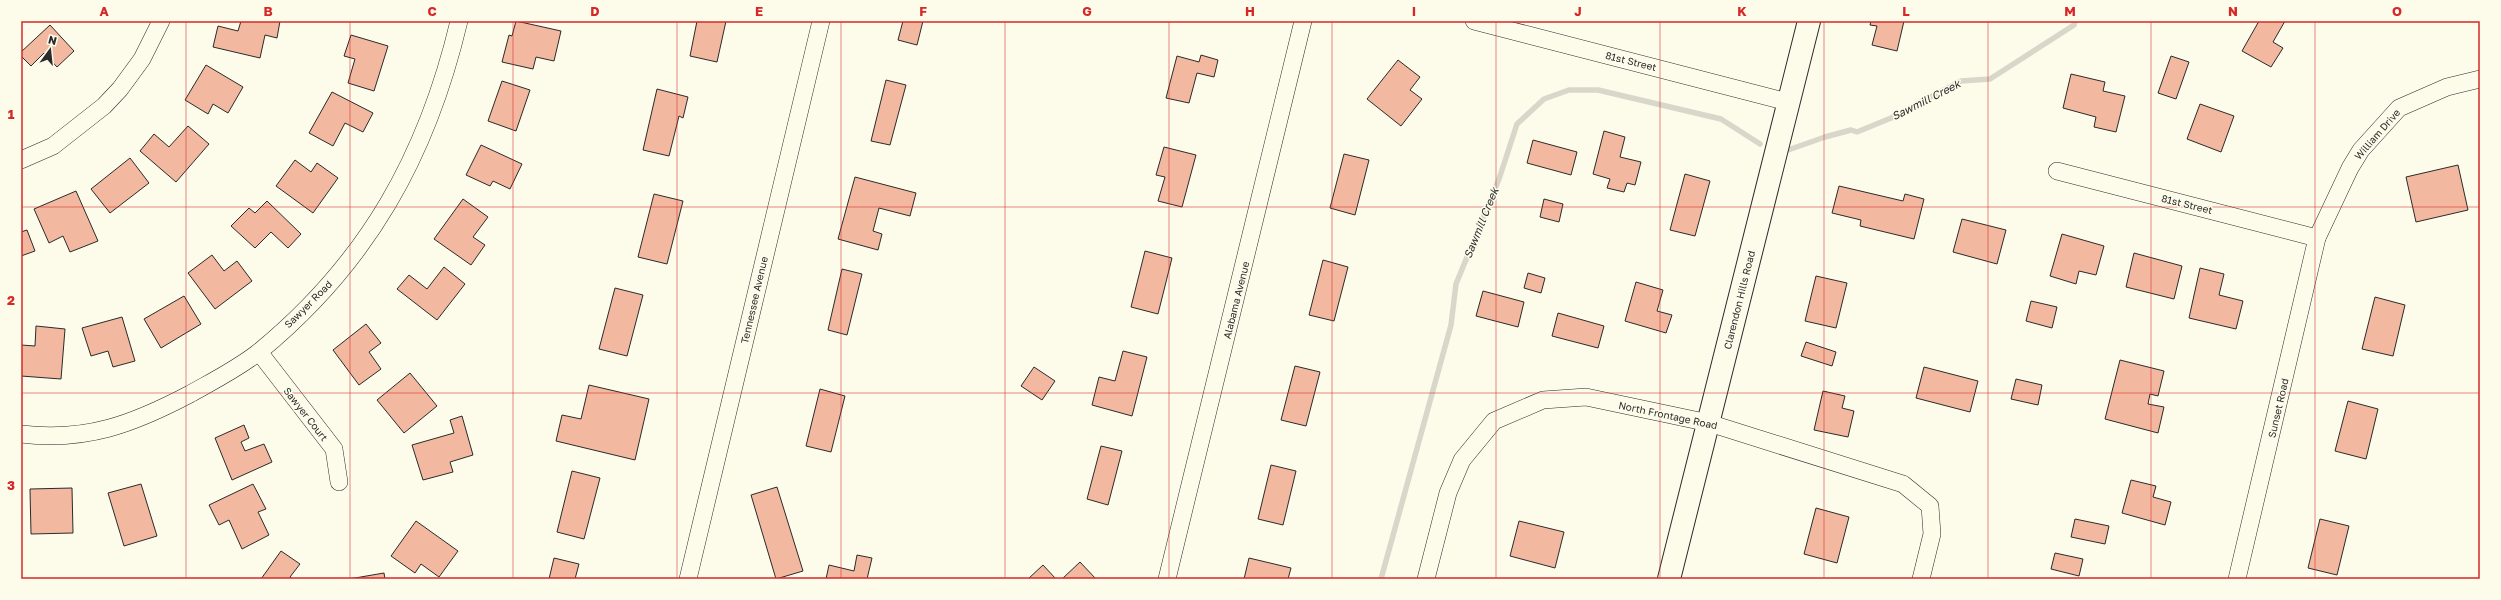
<svg xmlns="http://www.w3.org/2000/svg" width="2501" height="600" font-family="'Golos Text',sans-serif">
	<rect width="100%" height="100%" fill="#fdfbea"/>
	<g fill="none" stroke-linecap="round" stroke-linejoin="round">
		<g stroke="#d8d7c9" stroke-width="5.5">
			<polyline points="1788,150 1825,137 1851,130 1857,132 1891,118 1961,81 1990,79 2074,25 2075,21"/>
			<polyline points="1381,579 1451,325 1456,284 1499,179 1517,124 1544,99 1569,90 1598,90 1721,119 1760,144"/>
		</g>
	</g>
	<g fill="#f2b8a0" stroke="#2b2b2b">
		<polygon points="241,21 280,21 277,38 265,35 260,58 213,47 218,26 238,31"/>
		<polygon points="516,21 561,31 554,61 536,57 533,69 502,62 509,35 512,36"/>
		<polygon points="697,21 726,21 717,62 690,56"/>
		<polygon points="903,21 923,21 917,45 898,40"/>
		<polygon points="1871,21 1904,21 1897,51 1872,45 1877,26 1870,25"/>
		<polygon points="2259,21 2285,21 2273,42 2283,48 2271,67 2242,51"/>
		<polygon points="50,25 74,51 57,67 44,53 31,66 21,56 21,52"/>
		<polygon points="351,35 388,46 374,91 348,83 355,59 344,56"/>
		<polygon points="1201,55 1218,60 1214,77 1197,73 1189,103 1166,98 1177,56 1199,62"/>
		<polygon points="2171,56 2189,62 2176,99 2158,93"/>
		<polygon points="1398,60 1420,77 1410,90 1422,99 1401,126 1367,99"/>
		<polygon points="206,65 243,87 228,113 213,104 208,114 185,100"/>
		<polygon points="2071,74 2105,82 2103,91 2125,96 2116,132 2094,127 2096,117 2063,108"/>
		<polygon points="886,80 906,85 890,145 871,141"/>
		<polygon points="502,81 530,90 516,131 488,121"/>
		<polygon points="657,89 688,97 683,118 679,116 669,156 643,150"/>
		<polygon points="332,92 373,113 363,132 345,123 333,146 309,133"/>
		<polygon points="2200,104 2234,116 2221,152 2187,139"/>
		<polygon points="188,126 209,144 176,182 140,151 154,134 169,147"/>
		<polygon points="1604,131 1625,137 1620,157 1641,162 1635,185 1627,183 1624,192 1607,188 1610,179 1593,174"/>
		<polygon points="1533,140 1577,152 1571,175 1527,163"/>
		<polygon points="481,145 522,164 510,189 493,181 490,186 466,175"/>
		<polygon points="1164,147 1196,155 1182,207 1158,201 1165,177 1156,175"/>
		<polygon points="1344,154 1369,160 1355,215 1330,208"/>
		<polygon points="130,158 149,183 110,213 91,189"/>
		<polygon points="295,160 311,172 317,163 338,178 313,213 276,186"/>
		<polygon points="2458,165 2468,210 2416,222 2406,177"/>
		<polygon points="1685,174 1710,181 1695,236 1670,230"/>
		<polygon points="855,177 916,193 910,216 879,208 873,231 882,234 878,250 838,239"/>
		<polygon points="1839,186 1903,201 1905,194 1924,199 1914,239 1860,226 1861,220 1832,213"/>
		<polygon points="76,191 98,241 70,252 63,236 49,243 34,209"/>
		<polygon points="654,194 683,201 667,264 638,257"/>
		<polygon points="463,199 488,217 473,237 485,245 471,265 434,239"/>
		<polygon points="1544,199 1563,204 1559,222 1540,217"/>
		<polygon points="267,201 301,234 288,248 271,232 255,248 231,226 249,208 255,213"/>
		<polygon points="1962,219 2006,230 1997,264 1953,252"/>
		<polygon points="27,230 35,251 21,256 21,232"/>
		<polygon points="2062,234 2104,246 2096,275 2079,271 2076,284 2050,276"/>
		<polygon points="1145,251 1172,258 1158,314 1131,307"/>
		<polygon points="2134,253 2182,266 2174,299 2126,287"/>
		<polygon points="212,255 224,271 237,261 252,281 215,309 188,273"/>
		<polygon points="1323,260 1348,267 1334,321 1309,315"/>
		<polygon points="444,267 465,284 437,320 397,289 409,275 427,289"/>
		<polygon points="2200,268 2224,274 2219,295 2243,301 2236,329 2189,318"/>
		<polygon points="842,269 862,274 847,335 828,330"/>
		<polygon points="1528,273 1545,278 1541,293 1524,288"/>
		<polygon points="1816,276 1847,283 1836,328 1805,321"/>
		<polygon points="1636,282 1663,290 1657,311 1672,315 1666,333 1625,321"/>
		<polygon points="615,288 643,295 627,356 599,349"/>
		<polygon points="1483,291 1524,302 1518,327 1476,316"/>
		<polygon points="184,296 201,324 161,348 144,319"/>
		<polygon points="2375,297 2405,305 2393,356 2362,349"/>
		<polygon points="2031,301 2057,307 2052,328 2026,321"/>
		<polygon points="1558,313 1604,326 1598,348 1552,336"/>
		<polygon points="122,317 135,361 113,367 108,351 91,356 82,328"/>
		<polygon points="366,324 381,343 369,352 381,369 359,385 333,350"/>
		<polygon points="36,326 65,329 61,379 21,376 21,345 35,346"/>
		<polygon points="1806,342 1836,352 1832,366 1801,356"/>
		<polygon points="1123,351 1147,357 1132,416 1092,405 1099,377 1115,381"/>
		<polygon points="2120,360 2164,371 2158,396 2150,394 2148,404 2164,407 2158,433 2105,419"/>
		<polygon points="1295,366 1320,372 1306,426 1281,420"/>
		<polygon points="1034,367 1055,381 1042,400 1021,386"/>
		<polygon points="1924,367 1978,381 1970,412 1916,398"/>
		<polygon points="410,373 437,406 404,433 377,400"/>
		<polygon points="2016,379 2042,385 2038,405 2011,399"/>
		<polygon points="589,385 649,399 635,460 556,441 562,415 581,419"/>
		<polygon points="820,389 845,396 831,452 806,446"/>
		<polygon points="1823,391 1845,396 1842,408 1854,411 1848,437 1814,430"/>
		<polygon points="2348,401 2378,409 2366,459 2335,451"/>
		<polygon points="462,416 473,455 450,462 453,472 423,480 412,445 454,433 450,420"/>
		<polygon points="244,425 249,438 241,442 245,451 264,444 272,462 232,480 215,438"/>
		<polygon points="1101,446 1122,451 1108,505 1087,499"/>
		<polygon points="1271,465 1296,471 1283,525 1258,519"/>
		<polygon points="572,471 600,478 584,539 557,532"/>
		<polygon points="2131,480 2156,486 2153,497 2171,502 2165,525 2122,513"/>
		<polygon points="141,484 157,536 124,546 108,493"/>
		<polygon points="253,484 266,509 258,512 269,535 242,549 229,520 219,525 209,505"/>
		<polygon points="777,487 803,571 776,579 751,495"/>
		<polygon points="72,488 73,533 31,534 30,489"/>
		<polygon points="1816,508 1849,517 1837,563 1804,554"/>
		<polygon points="2075,519 2109,526 2105,544 2071,537"/>
		<polygon points="2320,519 2349,526 2337,575 2308,568"/>
		<polygon points="416,521 458,551 439,577 421,564 415,573 391,556"/>
		<polygon points="1519,521 1564,532 1555,568 1510,556"/>
		<polygon points="281,551 300,564 290,577 293,579 261,579"/>
		<polygon points="2055,553 2083,559 2079,576 2051,569"/>
		<polygon points="857,555 872,558 867,579 826,579 829,565 854,571"/>
		<polygon points="554,558 579,564 575,579 549,579"/>
		<polygon points="1249,558 1291,568 1288,579 1244,579"/>
		<polygon points="1080,562 1096,579 1062,579"/>
		<polygon points="1043,565 1056,579 1028,579"/>
		<polygon points="384,573 385,579 349,579"/>
	</g>
	<g fill="none" stroke-linecap="round" stroke-linejoin="round">
		<defs>
			<g id="street">
				<polyline points="1474,21 1788,102"/>
				<polyline points="21,160 53,146 104,106 120,89 142,59 161,21"/>
				<polyline points="2057,171 2317,238"/>
				<polyline points="259,352 334,449 339,482"/>
				<path d="M21 434C86 442 133 424 190 394 213 381 239 368 260 351 368 262 427 156 459 21"/>
				<polyline points="688,579 821,21"/>
				<polyline points="1167,579 1303,21"/>
				<polyline points="1426,579 1448,493 1462,460 1494,421 1543,400 1586,397 1709,423 1903,484 1930,506 1932,534 1921,579"/>
				<polyline points="2237,579 2317,238 2350,168 2361,150 2399,108 2447,87 2480,79"/>
			</g>
			<polyline id="secondary" points="1669,579 1809,21"/>
		</defs>
		<use href="#street" stroke="#2b2b2b" stroke-width="18"/>
		<use href="#secondary" stroke="#2b2b2b" stroke-width="24"/>
		<use href="#street" stroke="#fdfbea" stroke-width="17"/>
		<use href="#secondary" stroke="#fdfbea" stroke-width="22"/>
	</g>
	<path fill="none" stroke="#d62828" stroke-width="1" stroke-opacity="0.55" d="M186 21V579M350 21V579M513 21V579M677 21V579M841 21V579M1005 21V579M1169 21V579M1332 21V579M1496 21V579M1660 21V579M1824 21V579M1988 21V579M2151 21V579M2315 21V579M21 207H2480M21 393H2480"/>
	<g text-anchor="middle" stroke-width="3" stroke-linejoin="round" paint-order="stroke">
		<g font-size="10" fill="#2b2b2b" stroke="#fdfbea">
			<text transform="translate(1631 61) rotate(14)" y="4">81st Street</text>
			<text transform="translate(2377 134) rotate(-49)" y="4">William Drive</text>
			<text transform="translate(2187 204) rotate(14)" y="4">81st Street</text>
			<text transform="translate(754 300) rotate(-77)" y="4">Tennessee Avenue</text>
			<text transform="translate(1236 300) rotate(-76)" y="4">Alabama Avenue</text>
			<text transform="translate(1739 300) rotate(-76)" y="4">Clarendon Hills Road</text>
			<text transform="translate(308 304) rotate(-45)" y="4">Sawyer Road</text>
			<text transform="translate(2278 408) rotate(-77)" y="4">Sunset Road</text>
			<text transform="translate(306 414) rotate(52)" y="4">Sawyer Court</text>
			<text transform="translate(1668 415) rotate(12)" y="4">North Frontage Road</text>
		</g>
		<g font-size="11" font-style="italic" fill="#2b2b2b" stroke="#fdfbea">
			<text transform="translate(1926 100) rotate(-27)" y="4">Sawmill Creek</text>
			<text transform="translate(1481 223) rotate(-68)" y="4">Sawmill Creek</text>
		</g>
	</g>
	<rect width="2501" height="600" fill="none" stroke="#fdfbea" stroke-width="44"/>
	<g transform="translate(50 50) rotate(15)" stroke="#fdfbea" stroke-width="3" paint-order="stroke">
	<path d="M0-3L7 15L0 10L-7 15Z" fill="#2b2b2b"/>
	<text y="-6" font-size="11" font-weight="bold" text-anchor="middle" fill="#2b2b2b">N</text>
	</g>
	<rect x="22" y="22" width="2457" height="556" fill="none" stroke="#d62828" stroke-width="1.5"/>
	<g font-size="13" text-anchor="middle" font-weight="bold" fill="#d62828">
		<text x="104" y="16">A</text>
		<text x="268" y="16">B</text>
		<text x="432" y="16">C</text>
		<text x="595" y="16">D</text>
		<text x="759" y="16">E</text>
		<text x="923" y="16">F</text>
		<text x="1087" y="16">G</text>
		<text x="1250" y="16">H</text>
		<text x="1414" y="16">I</text>
		<text x="1578" y="16">J</text>
		<text x="1742" y="16">K</text>
		<text x="1906" y="16">L</text>
		<text x="2070" y="16">M</text>
		<text x="2233" y="16">N</text>
		<text x="2397" y="16">O</text>
		<text x="11" y="119">1</text>
		<text x="11" y="305">2</text>
		<text x="11" y="490">3</text>
	</g>
</svg>
